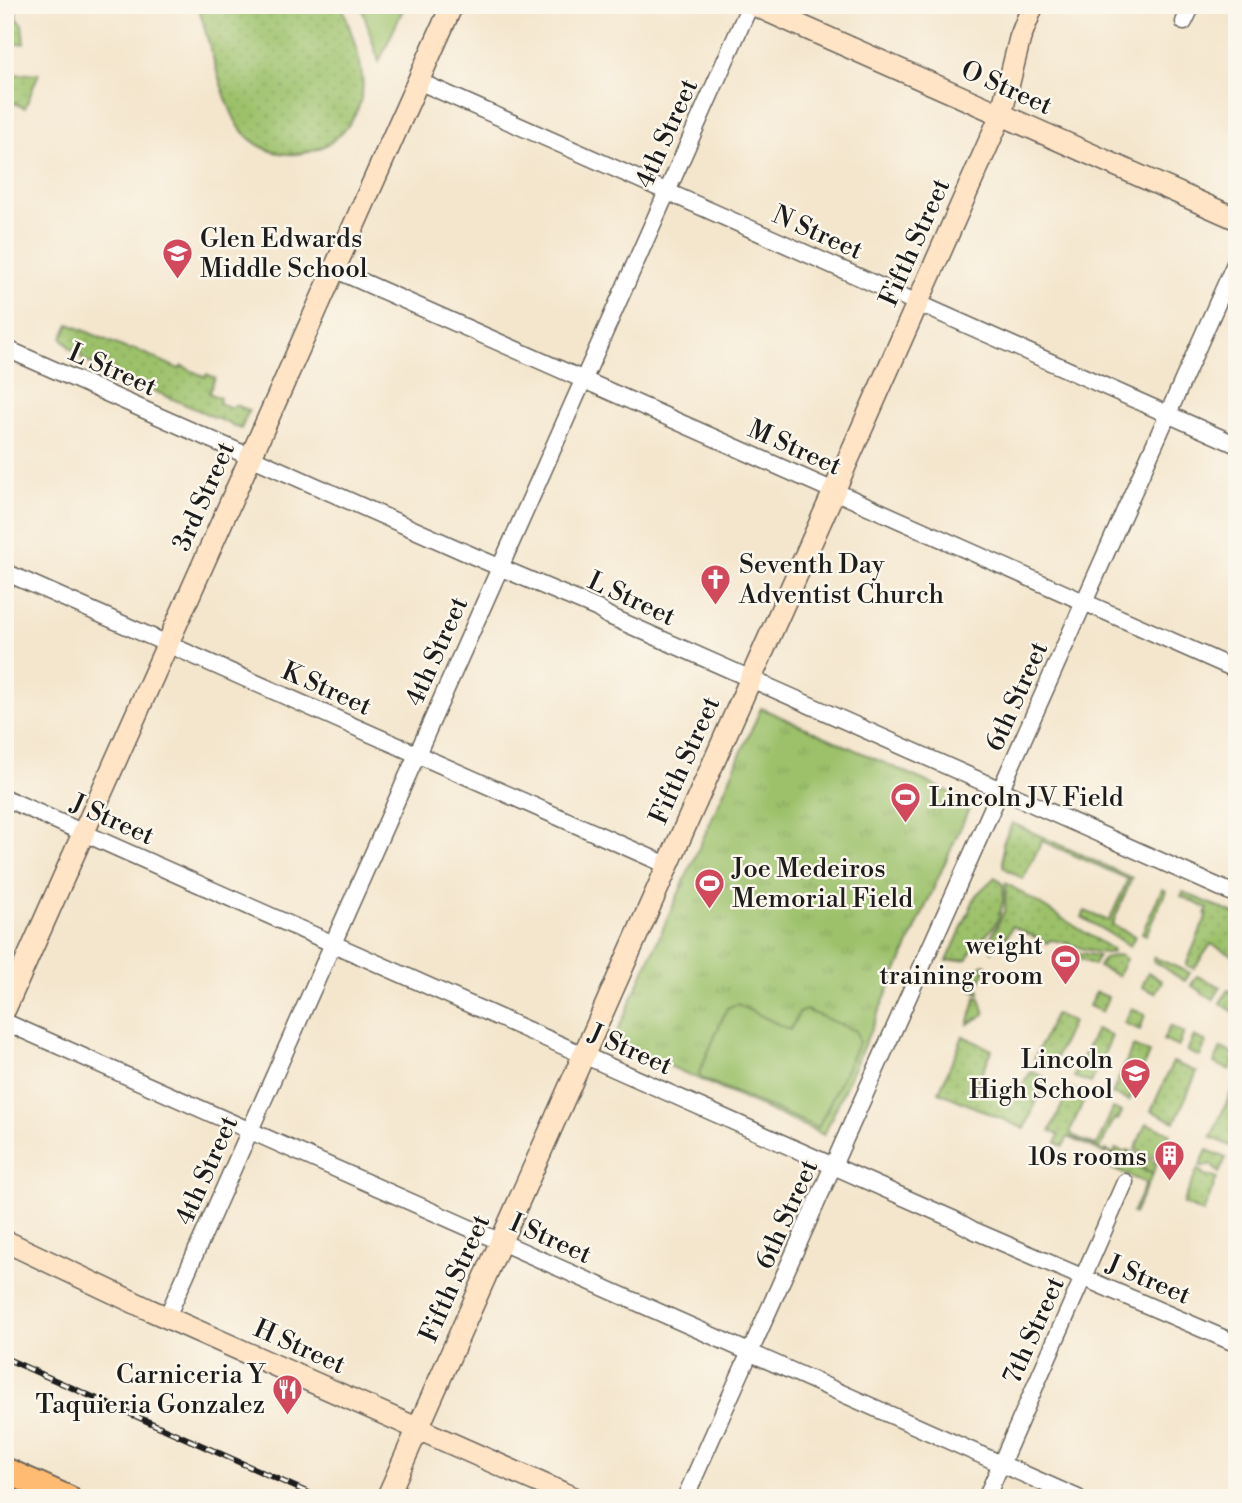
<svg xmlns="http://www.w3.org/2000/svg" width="1242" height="1503" font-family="'Libre Bodoni',serif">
	<defs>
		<pattern id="grass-dots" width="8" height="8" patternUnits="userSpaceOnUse" patternTransform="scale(1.75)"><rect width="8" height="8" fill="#9cc16b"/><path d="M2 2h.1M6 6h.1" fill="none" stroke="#86a55c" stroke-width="1.8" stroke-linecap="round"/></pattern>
		<pattern id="park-tufts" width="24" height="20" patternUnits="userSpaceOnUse" patternTransform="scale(1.75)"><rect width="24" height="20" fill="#9cc16b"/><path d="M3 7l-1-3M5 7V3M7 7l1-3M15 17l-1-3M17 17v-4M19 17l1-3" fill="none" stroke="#86a55c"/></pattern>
	</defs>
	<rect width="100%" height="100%" fill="#fbf7ec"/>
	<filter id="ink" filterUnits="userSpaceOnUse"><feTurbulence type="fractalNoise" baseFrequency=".0143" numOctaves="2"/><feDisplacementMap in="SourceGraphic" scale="14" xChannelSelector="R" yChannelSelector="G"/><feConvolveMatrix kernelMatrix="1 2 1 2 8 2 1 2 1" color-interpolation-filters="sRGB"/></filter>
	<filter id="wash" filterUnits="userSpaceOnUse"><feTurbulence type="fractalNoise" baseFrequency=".00686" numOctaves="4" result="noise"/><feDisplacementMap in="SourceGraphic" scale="28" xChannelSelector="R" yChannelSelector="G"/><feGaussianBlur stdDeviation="1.57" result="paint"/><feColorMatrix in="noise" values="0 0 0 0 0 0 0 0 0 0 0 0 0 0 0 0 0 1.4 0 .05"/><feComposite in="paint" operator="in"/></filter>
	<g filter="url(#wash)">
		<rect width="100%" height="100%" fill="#f4e6cd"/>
		<g fill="url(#grass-dots)" stroke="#5c6e44" stroke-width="2">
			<polygon points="5,5 14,5 17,18 22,24 24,43 5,45"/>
			<path d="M198 5H342C350 30 366 69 362 94 352 150 282 176 243 132 225 112 207 34 198 5Z"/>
			<polygon points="39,73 25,108 5,99 5,77 8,75"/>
			<polygon points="69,324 127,349 135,349 179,369 182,366 205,377 207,374 215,378 209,393 220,398 219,403 232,408 235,405 249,410 241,429 81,359 82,355 69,348 69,346 62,338"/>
			<polygon points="1012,823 1132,878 1112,925 1135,936 1130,946 1082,917 1085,911 1109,921 1128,879 1042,841 1023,879 1003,867 1003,843"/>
			<path d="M995 877 1003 884C1005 901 1001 920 988 933 979 943 972 945 968 959L947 961 976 895Z"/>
			<path d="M1006 883 1113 950V952C1094 957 1070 941 1050 940L1047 943 1012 926 1002 948 995 946 992 951 990 939 1005 910Z"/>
			<polygon points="1162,889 1166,891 1146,935 1142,933"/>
			<polygon points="1183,892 1237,915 1237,957 1211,944 1194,969 1186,965 1207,915 1205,914 1208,909 1181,896"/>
			<polygon points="1064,950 1098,956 1094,965 1063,952"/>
			<polygon points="1119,955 1126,959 1118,976 1099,967 1104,958"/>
			<polygon points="1155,957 1158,959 1190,973 1185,981 1153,961"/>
			<polygon points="984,964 987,965 977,988 980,990 979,994 973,990 969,975"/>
			<polygon points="1148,972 1162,981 1155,993 1142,987"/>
			<polygon points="1197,976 1221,987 1213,1000 1191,985"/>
			<polygon points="1228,990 1235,993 1237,1014 1220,1003"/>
			<polygon points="1096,992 1108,997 1102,1012 1089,1006"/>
			<polygon points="976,997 980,998 985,1014 968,1024"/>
			<polygon points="1132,1008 1145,1015 1140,1030 1124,1023"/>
			<polygon points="1055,1014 1072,1022 1052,1067 1034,1059"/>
			<polygon points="1170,1026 1184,1033 1178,1047 1163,1040"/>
			<polygon points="1096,1029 1112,1036 1091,1083 1074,1077"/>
			<polygon points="963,1036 992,1050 977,1085 1013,1100 1031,1071 1046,1078 1025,1129 939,1092"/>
			<polygon points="1194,1036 1206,1042 1200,1057 1187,1051"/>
			<polygon points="1133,1046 1149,1053 1129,1101 1112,1094"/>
			<polygon points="1221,1048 1236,1055 1230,1070 1214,1063"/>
			<polygon points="1173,1062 1197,1072 1175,1122 1151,1111"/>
			<path d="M1070 1088 1086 1096 1070 1131C1074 1139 1088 1142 1097 1145L1113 1108 1122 1112 1118 1120 1114 1119 1100 1149 1068 1136 1104 1152 1106 1150 1115 1154 1114 1156 1153 1174 1134 1214 1132 1213 1146 1183 1112 1169 1116 1160 1111 1157 1112 1154 1107 1152 1106 1154 1068 1137 1063 1146 1056 1143 1059 1135 1050 1131Z"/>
			<polygon points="1233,1088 1237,1090 1237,1136 1232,1147 1211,1137"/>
			<polygon points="1146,1123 1170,1133 1158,1160 1135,1149"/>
			<polygon points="1115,1149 1126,1153 1128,1150 1157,1163 1153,1173 1115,1155"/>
			<polygon points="1207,1150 1226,1158 1219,1173 1211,1165 1204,1167 1200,1165"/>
			<polygon points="1198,1168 1206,1177 1213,1176 1217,1178 1203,1213 1183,1204"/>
		</g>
		<polygon fill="url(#park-tufts)" stroke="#5c6e44" stroke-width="2" points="761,708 972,802 824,1135 613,1041"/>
		<g fill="#9cc16b" stroke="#5c6e44" stroke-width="2">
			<polygon points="361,5 405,5 379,62"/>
			<polygon points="737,1004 790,1030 799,1013 806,1010 856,1031 859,1042 818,1128 701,1078 699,1073 727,1008"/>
		</g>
	</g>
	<g filter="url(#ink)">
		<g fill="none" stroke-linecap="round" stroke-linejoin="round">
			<defs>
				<g id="street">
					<polyline points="1184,22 1192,5"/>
					<polyline points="418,81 1237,445"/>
					<polyline points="334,269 1237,670"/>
					<polyline points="5,348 478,558 598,609 607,615 1237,895"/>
					<polyline points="5,572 667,865"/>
					<polyline points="5,798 955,1220 973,1230 1237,1344"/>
					<polyline points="5,1022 1078,1498"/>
					<polyline points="167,1317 750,5"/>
					<polyline points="685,1498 1237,259"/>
					<polyline points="986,1498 1125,1182"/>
				</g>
				<g id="secondary">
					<polyline points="754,5 1237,219"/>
					<polyline points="5,1009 452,5"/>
					<polyline points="5,1241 150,1310 574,1498"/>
					<polyline points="387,1498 1001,115 1020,38 1033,5"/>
				</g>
				<polyline id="primary" points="5,1470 68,1498"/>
			</defs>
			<use href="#street" stroke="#68635a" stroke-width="19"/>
			<use href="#secondary" stroke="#68635a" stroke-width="24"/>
			<use href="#primary" stroke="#68635a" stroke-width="28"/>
			<use href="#street" stroke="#fff" stroke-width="16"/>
			<use href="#secondary" stroke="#ffe4c6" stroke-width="21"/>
			<use href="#primary" stroke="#ffbb71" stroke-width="24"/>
			<defs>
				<polyline id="rail" points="5,1358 320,1498"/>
			</defs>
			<use href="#rail" stroke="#1c1c1c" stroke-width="6"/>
			<use href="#rail" stroke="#fbf7ec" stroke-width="3.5" stroke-dasharray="10" stroke-linecap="butt"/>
		</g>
	</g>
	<defs>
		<symbol id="school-pin" viewBox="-11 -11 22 30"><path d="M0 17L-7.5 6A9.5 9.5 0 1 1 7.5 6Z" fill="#d1495b" stroke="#fbf7ec"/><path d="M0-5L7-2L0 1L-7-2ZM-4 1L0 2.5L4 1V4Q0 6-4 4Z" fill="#fff"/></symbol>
		<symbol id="church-pin" viewBox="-11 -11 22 30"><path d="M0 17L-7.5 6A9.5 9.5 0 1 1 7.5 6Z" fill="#d1495b" stroke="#fbf7ec"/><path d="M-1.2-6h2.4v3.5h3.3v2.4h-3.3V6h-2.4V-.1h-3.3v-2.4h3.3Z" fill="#fff"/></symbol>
		<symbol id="stadium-pin" viewBox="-11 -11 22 30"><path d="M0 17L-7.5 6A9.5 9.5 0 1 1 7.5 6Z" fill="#d1495b" stroke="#fbf7ec"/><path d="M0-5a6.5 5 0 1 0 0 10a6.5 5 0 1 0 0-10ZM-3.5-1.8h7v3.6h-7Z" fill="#fff"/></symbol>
		<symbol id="building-pin" viewBox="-11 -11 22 30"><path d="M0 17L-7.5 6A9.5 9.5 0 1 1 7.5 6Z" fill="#d1495b" stroke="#fbf7ec"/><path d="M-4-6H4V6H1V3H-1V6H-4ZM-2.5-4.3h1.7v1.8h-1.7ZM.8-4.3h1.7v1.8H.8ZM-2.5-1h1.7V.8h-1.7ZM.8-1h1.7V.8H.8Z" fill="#fff"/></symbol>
		<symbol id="restaurant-pin" viewBox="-11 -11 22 30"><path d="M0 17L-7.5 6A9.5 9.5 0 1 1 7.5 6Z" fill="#d1495b" stroke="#fbf7ec"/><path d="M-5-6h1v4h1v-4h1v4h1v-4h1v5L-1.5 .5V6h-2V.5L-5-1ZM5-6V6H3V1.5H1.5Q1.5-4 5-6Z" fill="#fff"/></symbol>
	</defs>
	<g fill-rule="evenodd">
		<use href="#school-pin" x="160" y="236" width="35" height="47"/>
		<use href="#church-pin" x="698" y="562" width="35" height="47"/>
		<use href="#stadium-pin" x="888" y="780" width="35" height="47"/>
		<use href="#stadium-pin" x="692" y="866" width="35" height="47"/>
		<use href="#stadium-pin" x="1048" y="942" width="35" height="47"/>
		<use href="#school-pin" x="1118" y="1056" width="35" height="47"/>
		<use href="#building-pin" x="1152" y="1138" width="35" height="47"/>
		<use href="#restaurant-pin" x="270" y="1372" width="35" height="47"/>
	</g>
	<g text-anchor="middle" stroke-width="5" stroke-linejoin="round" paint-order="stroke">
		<g font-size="26" fill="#1c1c1c" stroke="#fbf7ec">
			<text transform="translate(1007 87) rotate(24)" y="9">O Street</text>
			<text transform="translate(666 133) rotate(-66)" y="9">4th Street</text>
			<text transform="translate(818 232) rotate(24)" y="9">N Street</text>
			<text transform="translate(914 242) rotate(-66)" y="9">Fifth Street</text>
			<text transform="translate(113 369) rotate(24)" y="9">L Street</text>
			<text transform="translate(795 447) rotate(24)" y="9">M Street</text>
			<text transform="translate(203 496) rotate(-66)" y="9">3rd Street</text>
			<text transform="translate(632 598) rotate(25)" y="9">L Street</text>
			<text transform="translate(436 651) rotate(-66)" y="9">4th Street</text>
			<text transform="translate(327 688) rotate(24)" y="9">K Street</text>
			<text transform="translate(1016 696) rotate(-66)" y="9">6th Street</text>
			<text transform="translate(684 760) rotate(-66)" y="9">Fifth Street</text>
			<text transform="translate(113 819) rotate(24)" y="9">J Street</text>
			<text transform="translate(631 1049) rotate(24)" y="9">J Street</text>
			<text transform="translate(206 1170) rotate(-66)" y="9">4th Street</text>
			<text transform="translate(786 1214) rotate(-66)" y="9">6th Street</text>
			<text transform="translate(551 1238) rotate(24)" y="9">I Street</text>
			<text transform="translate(454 1278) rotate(-66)" y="9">Fifth Street</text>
			<text transform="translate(1149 1279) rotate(23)" y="9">J Street</text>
			<text transform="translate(1033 1330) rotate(-66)" y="9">7th Street</text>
			<text transform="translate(300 1346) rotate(24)" y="9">H Street</text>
		</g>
		<g font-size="26" fill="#1c1c1c" stroke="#fbf7ec" text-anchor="start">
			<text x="200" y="247">Glen Edwards<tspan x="200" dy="30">Middle School</tspan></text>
			<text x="739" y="573">Seventh Day<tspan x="739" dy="30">Adventist Church</tspan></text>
			<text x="929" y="806">Lincoln JV Field</text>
			<text x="732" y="877">Joe Medeiros<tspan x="732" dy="30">Memorial Field</tspan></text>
			<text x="1043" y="954" text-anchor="end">weight<tspan x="1043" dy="30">training room</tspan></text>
			<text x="1113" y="1068" text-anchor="end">Lincoln<tspan x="1113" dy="30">High School</tspan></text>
			<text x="1147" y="1165" text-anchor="end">10s rooms</text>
			<text x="265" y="1383" text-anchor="end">Carniceria Y<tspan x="265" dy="30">Taquieria Gonzalez</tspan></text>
		</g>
	</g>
	<rect width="1242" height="1503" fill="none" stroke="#fbf7ec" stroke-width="28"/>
</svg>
